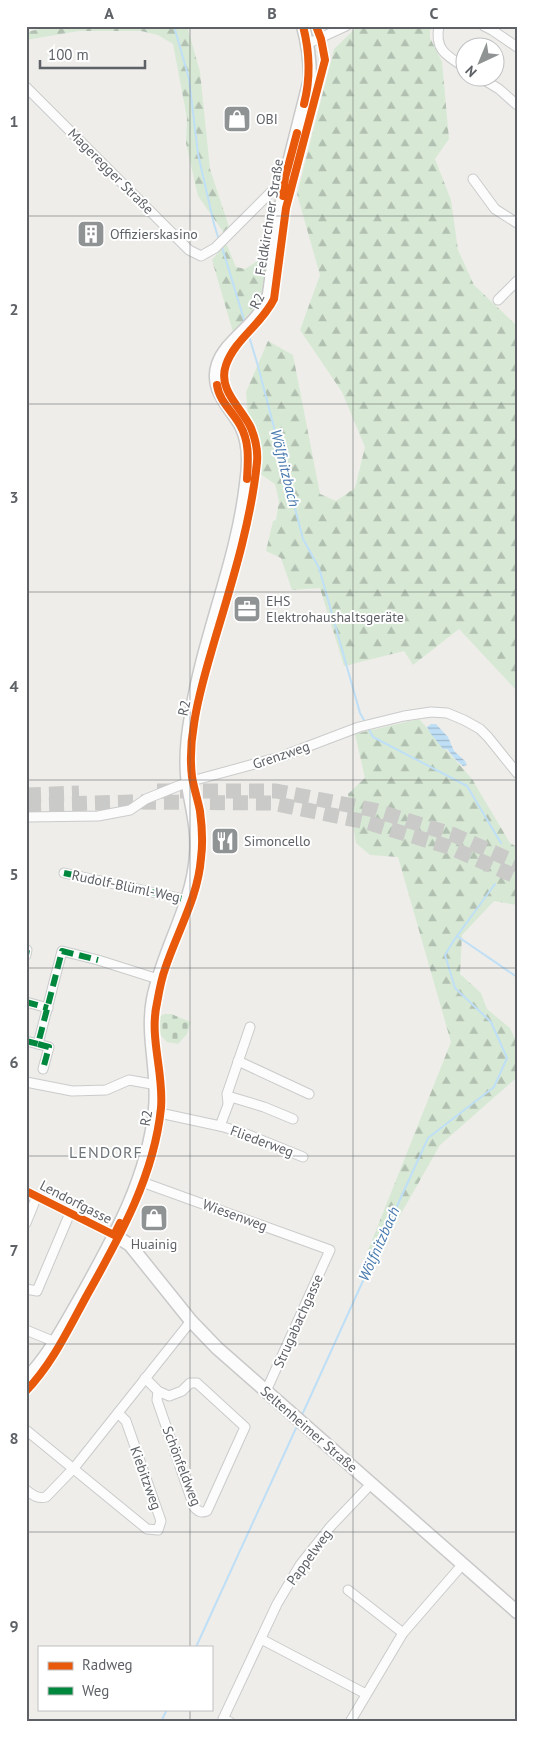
<svg xmlns="http://www.w3.org/2000/svg" width="543" height="1748" font-family="'PT Sans',sans-serif">
	<defs>
		<pattern id="forest-firs" width="22" height="20" patternUnits="userSpaceOnUse" patternTransform="scale(1.25)"><rect width="22" height="20" fill="#d7e9d5"/><path d="M5 1l3.5 6h-7zM16 11l3.5 6h-7z" fill="#b2c0b1"/></pattern>
		<pattern id="cemetery-stones" width="16" height="16" patternUnits="userSpaceOnUse" patternTransform="scale(1.25)"><rect width="16" height="16" fill="#d7e9d5"/><path d="M2 7V4a2 2 0 0 1 4 0v3zM10 15v-3a2 2 0 0 1 4 0v3z" fill="#b2c0b1"/></pattern>
		<pattern id="water-rules" width="6" height="5" patternUnits="userSpaceOnUse" patternTransform="scale(1.25)"><rect width="6" height="5" fill="#bfdff6"/><path d="M0 2.5h6" fill="none" stroke="#9eb8cb"/></pattern>
	</defs>
	<rect width="100%" height="100%" fill="#eeede9"/>
	<g fill="url(#forest-firs)">
		<polygon points="54,26 187,26 200,72 210,169 229,227 224,233 198,196 186,143 187,118 173,44 158,35 141,31 79,31 26,40 26,32"/>
		<polygon points="358,26 430,26 430,38 442,62 449,139 435,159 451,200 458,250 474,285 517,326 517,691 459,629 413,665 404,651 344,666 320,588 292,590 281,558 266,551 273,521 276,520 279,501 275,484 259,473 248,415 246,392 268,341 293,355 320,494 336,501 355,488 365,447 342,392 300,330 320,275 297,194 334,49"/>
		<polygon points="270,233 264,285 259,303 233,332 212,260 226,243 236,267 245,269 259,260"/>
		<polygon points="419,719 472,779 510,843 517,847 517,905 494,901 462,935 460,974 481,993 487,1009 510,1028 517,1043 517,1072 515,1079 440,1145 377,1256 367,1253 451,1042 398,857 370,855 356,843 348,794 365,778 355,734"/>
	</g>
	<path fill="url(#cemetery-stones)" d="M165 1014H171L191 1022 187 1034 178 1044 167 1042 157 1031C157 1022 156 1017 165 1014Z"/>
	<polygon fill="url(#water-rules)" points="431,724 436,724 448,737 454,751 465,761 467,765 463,766 456,760 447,749 443,749 431,734 427,727"/>
	<g fill="none" stroke-linecap="round" stroke-linejoin="round">
		<g stroke="#bfdff6" stroke-width="2">
			<polyline points="174,26 189,79 198,154 214,224 219,240"/>
			<polyline points="222,247 245,323"/>
			<polyline points="248,333 258,366 303,539 319,568 360,713 365,722"/>
			<polyline points="368,728 373,737 467,786 501,843"/>
			<polyline points="457,936 517,977"/>
			<polyline points="302,1415 428,1138 494,1087 507,1058 491,1022 455,988 445,955 454,940 495,884"/>
			<polyline points="196,1647 297,1426"/>
			<polyline points="161,1722 167,1709"/>
			<polyline points="513,1722 517,1718"/>
		</g>
		<g stroke="#cacac8" stroke-width="15" stroke-dasharray="15 8" stroke-linecap="butt">
			<polyline points="157,791 276,791 374,810 454,835 517,863"/>
			<polyline points="26,795 79,793"/>
			<polyline points="26,805 131,802 272,803 366,822 449,847 517,877"/>
		</g>
		<defs>
			<g id="street">
				<path d="M439 26C434 50 447 56 466 68"/>
				<polyline points="484,26 492,30 517,47"/>
				<polyline points="307,44 346,26"/>
				<polyline points="481,78 499,89 517,105"/>
				<polyline points="26,87 189,250 201,256 215,248 285,178"/>
				<polyline points="473,179 495,209 517,223"/>
				<polyline points="498,300 517,281"/>
				<polyline points="26,817 98,816 130,810 146,799 188,782 280,757 359,727 404,716 431,712 447,713 464,720 480,729 488,737 517,773"/>
				<polyline points="64,873 188,900"/>
				<polyline points="26,955 27,950"/>
				<polyline points="26,1002 48,1008"/>
				<polyline points="26,1041 38,1044 62,951 98,960 158,979"/>
				<polyline points="38,1044 49,1047 43,1069"/>
				<polyline points="238,1061 309,1094"/>
				<polyline points="26,1082 72,1091 106,1090 129,1080 157,1085"/>
				<polyline points="228,1103 227,1094 250,1027"/>
				<polyline points="155,1112 220,1126 231,1097 264,1107 293,1119"/>
				<polyline points="220,1126 244,1133 303,1157"/>
				<polyline points="139,1181 330,1250 266,1391"/>
				<polyline points="26,1191 114,1235"/>
				<polyline points="26,1223 37,1196"/>
				<polyline points="26,1289 37,1291 70,1213"/>
				<polyline points="26,1330 55,1342"/>
				<path d="M145 1378 158 1391 157 1400 194 1507C199 1512 201 1513 207 1511L245 1427 197 1383H190L182 1391 169 1396 158 1391"/>
				<polyline points="26,1430 147,1529 158,1530 161,1521 126,1421 118,1413"/>
				<path d="M26 1490C33 1495 37 1499 46 1497L74 1468 191 1321"/>
				<polyline points="348,1590 403,1633"/>
				<polyline points="261,1639 366,1694"/>
				<polyline points="230,1722 223,1719 277,1604 300,1565 331,1526 371,1484"/>
				<polyline points="350,1722 403,1633 462,1565"/>
			</g>
			<g id="secondary">
				<polyline points="114,1235 130,1245 191,1321 217,1348 517,1612"/>
				<path d="M26 1379C49 1356 64 1326 81 1297 114 1238 148 1178 155 1109 159 1072 146 1036 153 999 163 949 193 906 196 854 198 830 192 809 188 785 185 763 187 738 191 716 203 637 237 563 246 484 249 465 250 444 241 426 230 406 209 390 218 364 227 338 261 324 269 294L285 178 310 79C310 61 308 44 303 26"/>
			</g>
		</defs>
		<use href="#street" stroke="#cacbcb" stroke-width="11"/>
		<use href="#secondary" stroke="#c9c9ca" stroke-width="15"/>
		<use href="#street" stroke="#fcfcfc" stroke-width="9"/>
		<use href="#secondary" stroke="#fcfcfc" stroke-width="12"/>
		<g stroke="#00873e" stroke-width="6" stroke-dasharray="12 6" stroke-linecap="butt">
			<polyline points="64,873 188,900"/>
			<polyline points="26,955 27,950"/>
			<polyline points="26,1002 48,1008"/>
			<polyline points="26,1041 38,1044 62,951 98,960"/>
			<polyline points="38,1044 49,1047 43,1069"/>
		</g>
		<defs>
			<g id="cycleway">
				<path d="M303 26C310 53 311 77 304 104"/>
				<polyline points="283,196 285,178 297,133"/>
				<path d="M217 385C219 401 233 412 240 425 250 442 248 461 247 479"/>
				<polyline points="26,1191 114,1235 120,1223"/>
				<path d="M26 1391C52 1364 68 1330 86 1297 119 1238 154 1177 161 1108 164 1072 149 1038 157 1003 159 992 161 980 165 969 177 932 198 898 201 858 203 843 202 826 200 811 198 800 194 789 192 777 190 760 191 741 194 724 198 695 207 667 215 639 232 582 251 522 257 462 258 451 255 438 251 428 242 408 217 390 226 365 235 339 262 324 274 299L286 208 325 60 321 39 316 26"/>
			</g>
		</defs>
		<use href="#cycleway" stroke="#fff" stroke-width="11"/>
		<use href="#cycleway" stroke="#e8590c" stroke-width="8"/>
	</g>
	<path fill="none" stroke="#5e6267" stroke-width="1" stroke-opacity="0.55" d="M190 26V1647M353 26V1722M26 216H517M26 404H517M26 592H517M26 780H517M26 968H517M26 1156H517M26 1344H517M26 1532H517M190 1709V1722"/>
	<defs>
		<symbol id="shop-square" viewBox="-11 -11 22 22"><rect x="-9" y="-9" width="18" height="18" rx="4" fill="#909394" stroke="#fff"/><path d="M-5-2.5h2.3a2.7 3.5 0 0 1 5.4 0H5L5.5 6h-11ZM-1.5-2.5h3a1.5 2.3 0 0 0-3 0Z" fill="#fff"/></symbol>
		<symbol id="building-square" viewBox="-11 -11 22 22"><rect x="-9" y="-9" width="18" height="18" rx="4" fill="#909394" stroke="#fff"/><path d="M-4-6H4V6H1V3H-1V6H-4ZM-2.5-4.3h1.7v1.8h-1.7ZM.8-4.3h1.7v1.8H.8ZM-2.5-1h1.7V.8h-1.7ZM.8-1h1.7V.8H.8Z" fill="#fff"/></symbol>
		<symbol id="office-square" viewBox="-11 -11 22 22"><rect x="-9" y="-9" width="18" height="18" rx="4" fill="#909394" stroke="#fff"/><path d="M-6-3h4V-5.5h4V-3h4V5H-6ZM-1-4.5V-3h2v-1.5ZM-6 0V1H6V0Z" fill="#fff"/></symbol>
		<symbol id="restaurant-square" viewBox="-11 -11 22 22"><rect x="-9" y="-9" width="18" height="18" rx="4" fill="#909394" stroke="#fff"/><path d="M-5-6h1v4h1v-4h1v4h1v-4h1v5L-1.5 .5V6h-2V.5L-5-1ZM5-6V6H3V1.5H1.5Q1.5-4 5-6Z" fill="#fff"/></symbol>
	</defs>
	<g fill-rule="evenodd">
		<use href="#shop-square" x="221" y="103" width="32" height="32"/>
		<use href="#building-square" x="75" y="218" width="32" height="32"/>
		<use href="#office-square" x="231" y="593" width="32" height="32"/>
		<use href="#restaurant-square" x="209" y="825" width="32" height="32"/>
		<use href="#shop-square" x="138" y="1202" width="32" height="32"/>
	</g>
	<g text-anchor="middle" stroke-width="4" stroke-linejoin="round" paint-order="stroke">
		<g font-size="14" fill="#5e6267" stroke="#fff" text-anchor="start">
			<text x="256" y="124">OBI</text>
			<text x="110" y="239">Offizierskasino</text>
			<text x="266" y="606">EHS<tspan x="266" dy="16">Elektrohaushaltsgeräte</tspan></text>
			<text x="244" y="846">Simoncello</text>
			<text x="154" y="1249" text-anchor="middle">Huainig</text>
		</g>
		<g font-size="14" fill="#5e6267" stroke="#fff">
			<text transform="translate(111 171) rotate(45)" y="5">Mageregger Straße</text>
			<text transform="translate(269 217) rotate(-81)" y="5">Feldkirchner Straße</text>
			<text transform="translate(257 301) rotate(-64)" y="5">R2</text>
			<text transform="translate(184 708) rotate(-78)" y="5">R2</text>
			<text transform="translate(281 755) rotate(-19)" y="5">Grenzweg</text>
			<text transform="translate(126 886) rotate(12)" y="5">Rudolf-Blüml-Weg</text>
			<text transform="translate(146 1118) rotate(-80)" y="5">R2</text>
			<text transform="translate(262 1141) rotate(20)" y="5">Fliederweg</text>
			<text transform="translate(76 1202) rotate(27)" y="5">Lendorfgasse</text>
			<text transform="translate(235 1215) rotate(20)" y="5">Wiesenweg</text>
			<text transform="translate(298 1321) rotate(-66)" y="5">Strugabachgasse</text>
			<text transform="translate(309 1429) rotate(41)" y="5">Seltenheimer Straße</text>
			<text transform="translate(182 1466) rotate(69)" y="5">Schönfeldweg</text>
			<text transform="translate(146 1478) rotate(70)" y="5">Kiebitzweg</text>
			<text transform="translate(309 1557) rotate(-54)" y="5">Pappelweg</text>
		</g>
		<g font-size="15" font-style="italic" fill="#4779ae" stroke="#fff">
			<text transform="translate(285 468) rotate(76)" y="5">Wölfnitzbach</text>
			<text transform="translate(379 1244) rotate(-66)" y="5">Wölfnitzbach</text>
		</g>
		<g font-size="16" letter-spacing="1" fill="#6f7478" stroke="#fff">
			<text x="106" y="1158">LENDORF</text>
		</g>
	</g>
	<rect width="543" height="1748" fill="none" stroke="#ffffff" stroke-width="55"/>
	<rect x="38" y="1646" width="175" height="65" fill="#ffffff" stroke="#bfc0c2"/>
	<rect x="48" y="1662" width="25" height="8" fill="#e8590c" stroke="#bfc0c2"/>
	<text x="82" y="1670" font-size="15" fill="#5e6267">Radweg</text>
	<rect x="48" y="1687" width="25" height="8" fill="#00873e" stroke="#bfc0c2"/>
	<text x="82" y="1696" font-size="15" fill="#5e6267">Weg</text>
	<g transform="translate(480 62) rotate(224)"><circle r="24" fill="#ffffff" stroke="#bfc0c2"/>
	<path d="M0-4L9 19L0 12L-9 19Z" fill="#909394"/>
	<text y="-8" font-size="14" font-weight="bold" text-anchor="middle" fill="#5e6267">N</text>
	</g>
	<path d="M40 60v8h105v-8" fill="none" stroke="#5e6267" stroke-width="2.5"/>
	<text x="48" y="60" font-size="15" fill="#5e6267" stroke="#ffffff" stroke-width="4" paint-order="stroke">100 m</text>
	<rect x="28" y="28" width="488" height="1692" fill="none" stroke="#5e6267" stroke-width="2"/>
	<g font-size="16" text-anchor="middle" font-weight="bold" fill="#5e6267">
		<text x="109" y="19">A</text>
		<text x="272" y="19">B</text>
		<text x="434" y="19">C</text>
		<text x="14" y="127">1</text>
		<text x="14" y="315">2</text>
		<text x="14" y="503">3</text>
		<text x="14" y="692">4</text>
		<text x="14" y="880">5</text>
		<text x="14" y="1068">6</text>
		<text x="14" y="1256">7</text>
		<text x="14" y="1444">8</text>
		<text x="14" y="1632">9</text>
	</g>
</svg>
